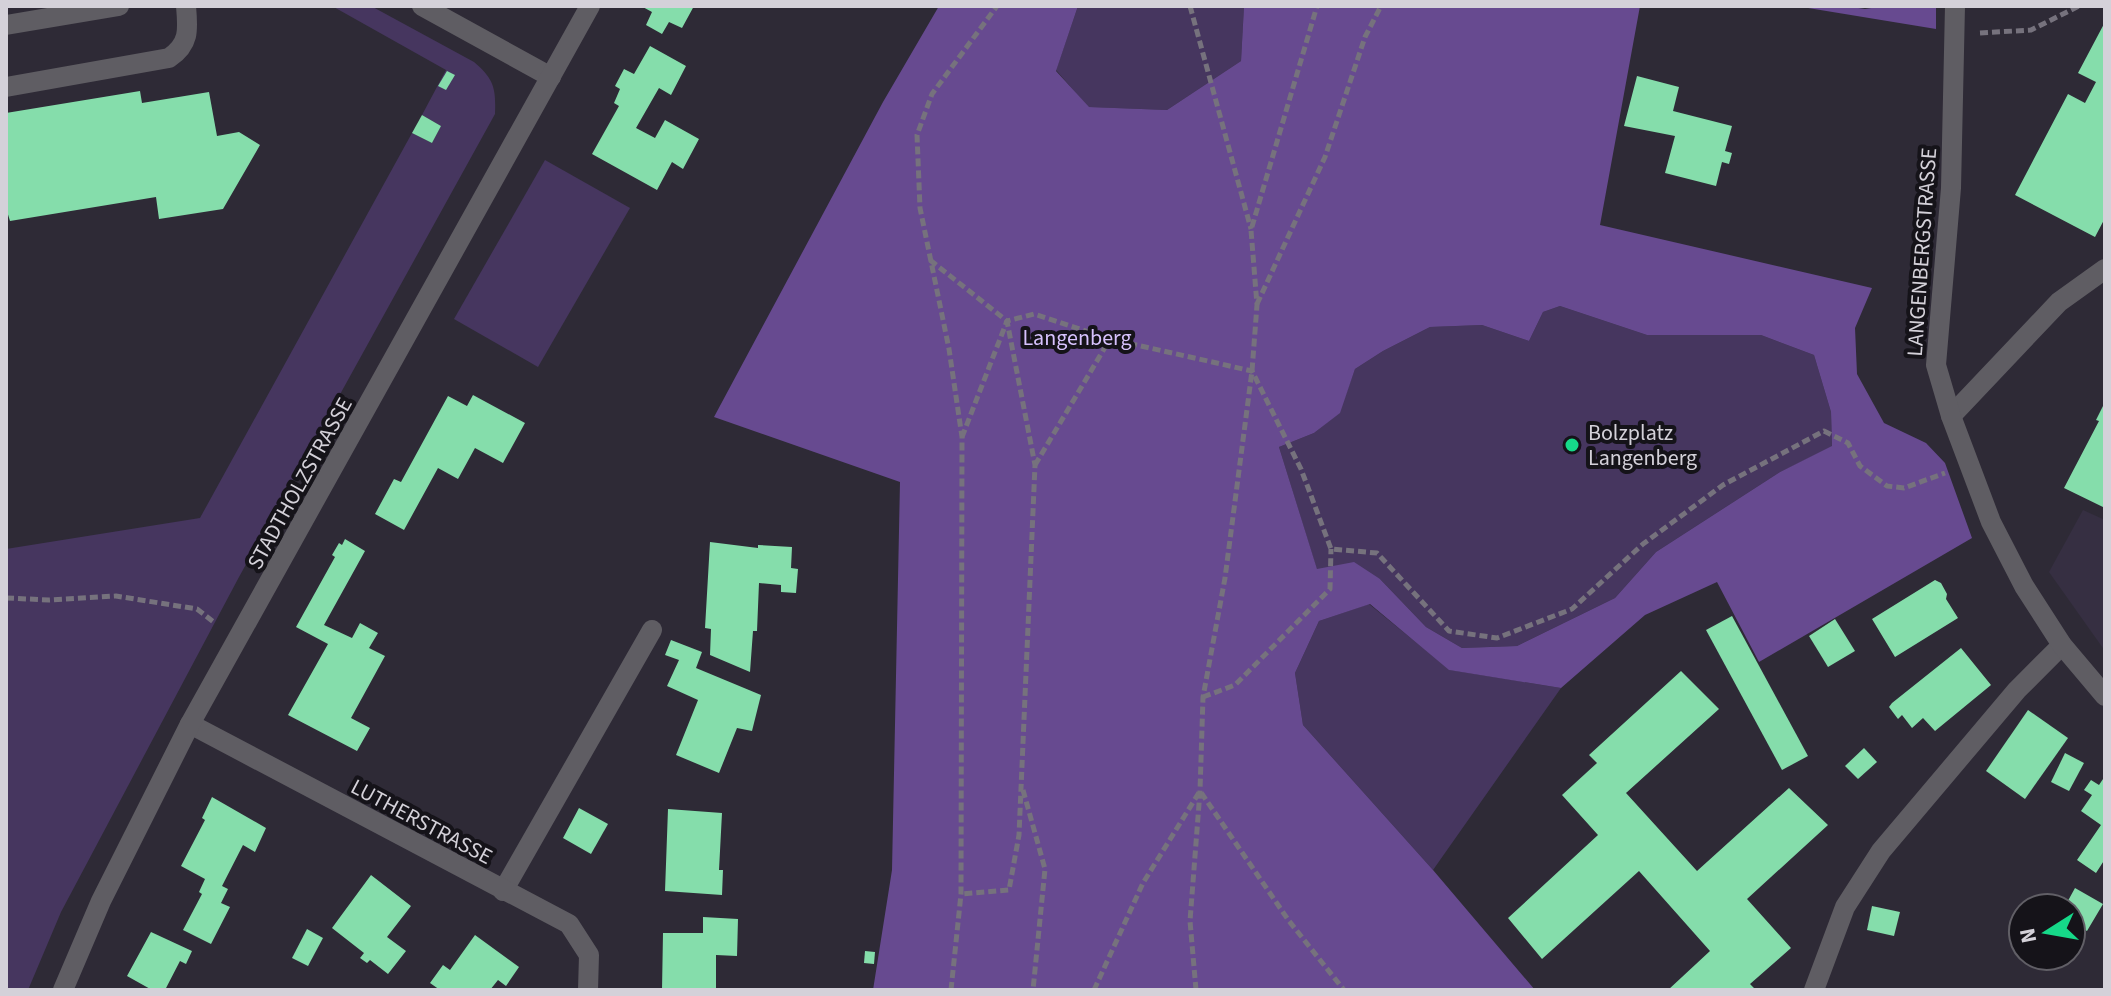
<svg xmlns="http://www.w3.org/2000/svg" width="2111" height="996" font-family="'Source Sans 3',sans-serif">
	<rect width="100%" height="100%" fill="#2e2a36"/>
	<polygon fill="#362f42" points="2083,510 2105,520 2105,651 2049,572"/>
	<g fill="#46365f">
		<path d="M332 6H371L474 62C494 79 496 88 495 114L239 577 61 912 28 990H6V549L200 518 412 133 432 143 441 126 422 115 446 70Z"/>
		<polygon points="1078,6 1244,6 1241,61 1167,110 1088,107 1056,70"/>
		<polygon points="545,160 630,208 538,367 454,319"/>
		<polygon points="1560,306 1647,335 1761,335 1814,355 1831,412 1832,447 1780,472 1656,552 1615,598 1517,646 1462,648 1426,627 1380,579 1317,570 1279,447 1314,433 1339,413 1355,369 1383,351 1430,327 1482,325 1529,341 1543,312"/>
		<polygon points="1369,604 1450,670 1561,688 1433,870 1303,725 1295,673 1319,621"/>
	</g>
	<g fill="#674a90" fill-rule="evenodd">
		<path d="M939 6H1078L1056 71 1089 107 1167 110 1241 61 1244 6H1640L1600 225 1872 288 1855 328 1857 374 1884 423 1926 443 1945 463 1972 538 1759 662 1717 582 1645 615 1561 688 1449 670 1370 604 1319 621 1295 673 1303 725 1433 870 1535 990H873L892 870 900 482 714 417 883 102ZM1560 306 1647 335H1761L1814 355 1831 412 1832 446 1780 472 1656 552 1615 598 1517 646 1462 648 1426 627 1380 579 1354 562 1317 569 1279 447 1314 433 1340 413 1355 369 1383 351 1430 327 1482 325 1529 341 1543 312Z"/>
		<polygon points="1796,6 1845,6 1865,9 1884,6 1936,6 1936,29"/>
	</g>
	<g fill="#85ddab">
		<polygon points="641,6 694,6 682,28 669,22 662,34 646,25 652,12"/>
		<polygon points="2105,22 2105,218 2095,237 2015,195 2068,94 2085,103 2096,82 2078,73"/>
		<polygon points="650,46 686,66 671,95 659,88 636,128 655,138 665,120 699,139 683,169 672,162 657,190 592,154 619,106 614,103 620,89 615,86 624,69 634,74"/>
		<polygon points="447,71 455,75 446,90 438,86"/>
		<polygon points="1637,76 1679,87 1673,111 1732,126 1725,151 1732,153 1729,164 1722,162 1716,186 1665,173 1675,136 1624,126"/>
		<polygon points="140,91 142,103 209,92 217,136 239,132 260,145 223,209 159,219 156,197 10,221 6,208 6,113"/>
		<polygon points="422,115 441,126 432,143 412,133"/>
		<polygon points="473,395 525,423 503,463 475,448 458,479 438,468 404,530 375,514 394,479 401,482 448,396 467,406"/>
		<polygon points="2105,402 2105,508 2064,488 2099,421 2096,420"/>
		<polygon points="345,539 365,551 324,625 352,638 360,623 378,633 369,648 385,656 351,718 370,728 357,751 288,715 328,644 296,627 335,557 332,555 339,543 342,545"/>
		<polygon points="710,542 758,548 758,545 792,547 791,568 798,569 796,593 781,592 781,585 759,583 757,631 753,631 750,672 710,655 711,629 705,628"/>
		<polygon points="1935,580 1941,583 1947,594 1946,599 1958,618 1895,657 1872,619"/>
		<polygon points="1732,616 1808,756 1782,770 1706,630"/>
		<polygon points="1835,619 1855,651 1828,667 1809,636"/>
		<polygon points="671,640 702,652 696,668 761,695 752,731 737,728 719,773 676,755 698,700 667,686 679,660 665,655"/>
		<polygon points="1961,648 1991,685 1935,731 1923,718 1912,728 1902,715 1898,719 1889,707 1892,703"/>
		<polygon points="1681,671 1719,709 1626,793 1697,871 1789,788 1828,825 1747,899 1791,948 1750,984 1756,990 1668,990 1710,951 1639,871 1542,959 1508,918 1598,835 1562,795 1597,763 1589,755"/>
		<polygon points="2028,710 2068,738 2025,799 1986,771"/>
		<polygon points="1864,748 1877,762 1858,779 1845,766"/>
		<polygon points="2065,753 2084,763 2069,791 2051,782"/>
		<polygon points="2105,776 2105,859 2096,873 2077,860 2101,825 2081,811 2092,795 2084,790 2091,780 2099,785"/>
		<polygon points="212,797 266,828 255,852 243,845 222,886 228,889 221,903 230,907 211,944 183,930 202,894 199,892 205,879 181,866 205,820 202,818"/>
		<polygon points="579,808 608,824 591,854 563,838"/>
		<polygon points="668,809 722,813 719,870 723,870 722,895 665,891"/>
		<polygon points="371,875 411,906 387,937 406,951 388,974 370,960 367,963 360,958 364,953 332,928"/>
		<polygon points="2075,888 2103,904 2087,931 2071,922 2071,908 2064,908"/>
		<polygon points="1872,906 1900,912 1894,936 1867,930"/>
		<polygon points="703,917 738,919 737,956 716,955 716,990 662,990 663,933 703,933"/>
		<polygon points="307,929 323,938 308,966 292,958"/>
		<polygon points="151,932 192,951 186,964 180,961 165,990 152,990 127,976"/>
		<polygon points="475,935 519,967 506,986 498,980 490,990 440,990 430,983 443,965 450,970"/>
		<polygon points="865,951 875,952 874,964 864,963"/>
	</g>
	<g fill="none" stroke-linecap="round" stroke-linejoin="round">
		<g stroke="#76727d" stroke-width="5" stroke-dasharray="8 4" stroke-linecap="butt">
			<polyline points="1190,6 1251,229"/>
			<polyline points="1980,33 2031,30 2079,6"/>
			<polyline points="930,260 1007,321 1035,465 1019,835 1009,890 961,894"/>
			<polyline points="1257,304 1325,157 1365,37 1381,6"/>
			<polyline points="962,437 1007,321 1034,314 1110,339 1252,371 1301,469 1331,549 1377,553 1449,631 1497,638 1572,609 1643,544 1723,485 1824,431 1848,443 1860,466 1887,486 1904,488 1945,473"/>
			<polyline points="1035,465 1110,339"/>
			<polyline points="6,598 49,600 116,596 197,609 215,623"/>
			<polyline points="1203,697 1235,685 1330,589 1331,549"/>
			<polyline points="1023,790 1045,869 1033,990"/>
			<polyline points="951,990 961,894 962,437 949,349 920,208 917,135 932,94 997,6"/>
			<polyline points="1094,990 1143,883 1200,791 1289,921 1344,990"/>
			<polyline points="1196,990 1190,921 1200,791 1203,697 1225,578 1252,371 1257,305 1251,230 1317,6"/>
		</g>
		<g stroke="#5f5d63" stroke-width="20">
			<path d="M6 87 169 58C190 44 188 29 186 6"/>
			<polyline points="1951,416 2059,302 2105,269"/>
			<polyline points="503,891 652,630"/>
			<polyline points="1814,990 1845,907 1881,851 2017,690 2062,645"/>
		</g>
		<g stroke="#5f5d63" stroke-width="20">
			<polyline points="422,6 551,77"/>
			<polyline points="1955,6 1951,188 1936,365 1951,416 1991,522 2024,586 2062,645 2105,696"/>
			<polyline points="6,25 119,6"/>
			<polyline points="190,724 569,924 589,955 588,990"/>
		</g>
		<polyline stroke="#5f5d63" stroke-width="20" points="63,990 101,901 190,724 590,6"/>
	</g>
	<circle fill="#16d989" stroke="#151319" stroke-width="3" cx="1572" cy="445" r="8"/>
	<g text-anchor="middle" stroke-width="8" stroke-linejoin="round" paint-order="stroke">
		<g font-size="22" fill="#d4d1d9" stroke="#151319">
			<text transform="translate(1921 252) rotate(-86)" y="8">LANGENBERGSTRASSE</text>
			<text transform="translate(299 483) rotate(-61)" y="8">STADTHOLZSTRASSE</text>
			<text transform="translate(422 821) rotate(28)" y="8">LUTHERSTRASSE</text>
		</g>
		<g font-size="22" fill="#d7c2fd" stroke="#151319">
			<text x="1077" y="345">Langenberg</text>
		</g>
		<g font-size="22" fill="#d4d1d9" stroke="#151319" text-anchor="start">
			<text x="1588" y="440">Bolzplatz<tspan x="1588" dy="25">Langenberg</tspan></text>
		</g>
	</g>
	<rect width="2111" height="996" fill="none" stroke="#d4d1d9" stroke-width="16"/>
	<g transform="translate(2047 932) rotate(259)"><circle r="38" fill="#151319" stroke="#615f66" stroke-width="2"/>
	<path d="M0-6L14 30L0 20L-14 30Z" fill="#16d989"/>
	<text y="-12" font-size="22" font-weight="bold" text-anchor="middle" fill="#d4d1d9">N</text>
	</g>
</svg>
